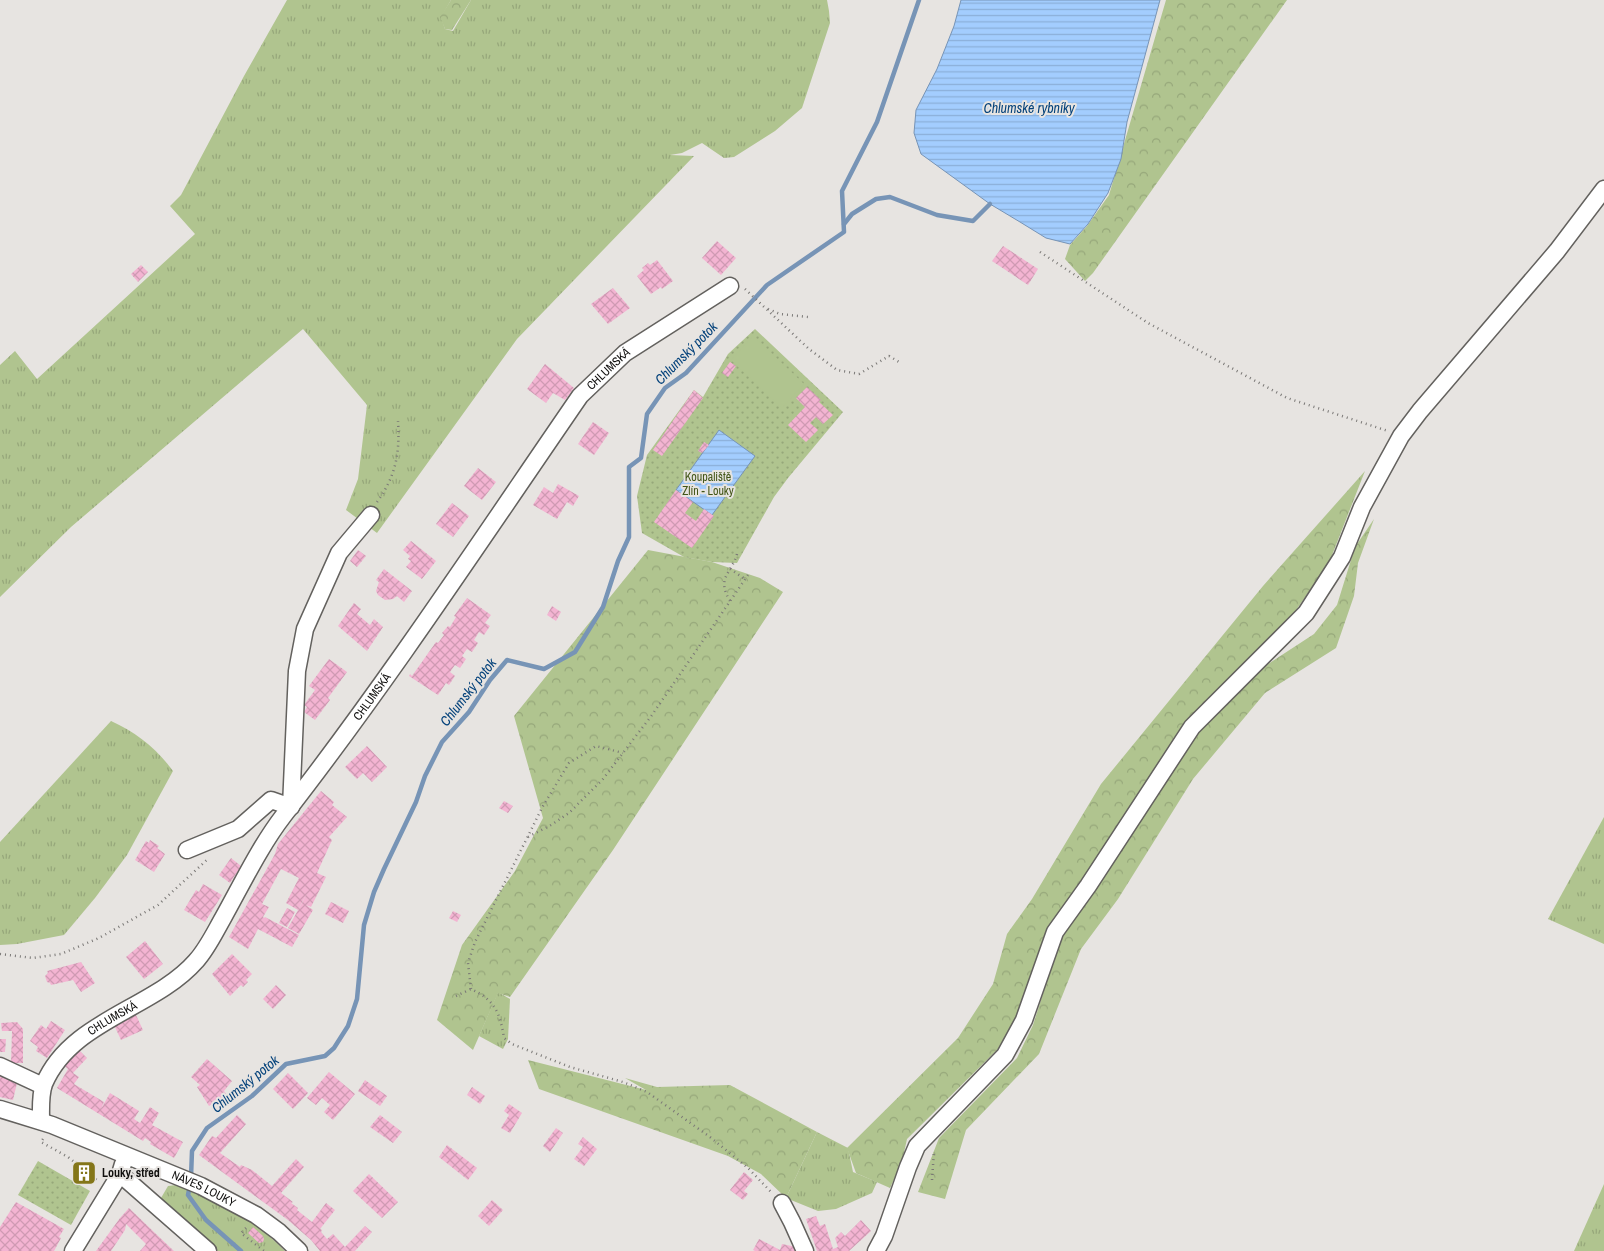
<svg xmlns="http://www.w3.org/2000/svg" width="1604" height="1251" font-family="'Archivo Narrow',sans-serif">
	<defs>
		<pattern id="grass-tufts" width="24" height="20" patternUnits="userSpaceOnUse" patternTransform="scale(1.25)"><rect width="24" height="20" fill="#b0c48f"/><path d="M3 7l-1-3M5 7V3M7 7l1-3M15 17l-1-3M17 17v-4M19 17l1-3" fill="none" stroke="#96a77a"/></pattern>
		<pattern id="forest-crowns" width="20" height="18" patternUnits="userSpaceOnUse" patternTransform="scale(1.25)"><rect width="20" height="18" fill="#b0c48f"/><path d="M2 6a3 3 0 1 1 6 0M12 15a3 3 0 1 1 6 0" fill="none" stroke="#96a77a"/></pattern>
		<pattern id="park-dots" width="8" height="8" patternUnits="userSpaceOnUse" patternTransform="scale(1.25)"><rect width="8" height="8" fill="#b0c48f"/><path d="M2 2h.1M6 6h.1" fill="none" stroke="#96a77a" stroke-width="1.8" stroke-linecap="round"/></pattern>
		<pattern id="water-rules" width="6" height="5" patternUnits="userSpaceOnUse" patternTransform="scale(1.25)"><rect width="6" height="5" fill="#a3cdfe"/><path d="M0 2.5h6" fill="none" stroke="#8bafd8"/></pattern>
		<pattern id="building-cross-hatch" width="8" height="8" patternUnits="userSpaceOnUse" patternTransform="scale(1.25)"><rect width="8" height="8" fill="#f3b4d2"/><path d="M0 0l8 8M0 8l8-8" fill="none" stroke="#cf9ab3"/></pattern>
	</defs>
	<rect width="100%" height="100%" fill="#e7e4e1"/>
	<g fill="url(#grass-tufts)">
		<polygon points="287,0 451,0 441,17 445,29 453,31 471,0 827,0 829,11 830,23 802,108 775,131 734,157 724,158 702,143 682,153 670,155 694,156 517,339 377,533 346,510 358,479 367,405 303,329 71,527 0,597 0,365 15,351 37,379 195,234 170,206 181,195 244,76"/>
		<path d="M111 721C136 732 157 749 173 771L127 855 95 898 64 935 17 944 0 945V842Z"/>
		<polygon points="1604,817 1604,944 1548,919"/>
		<polygon points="498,992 510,999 508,1039 503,1049 479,1036"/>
		<polygon points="817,1132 848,1148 853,1172 877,1182 872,1193 836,1209 818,1211 786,1198"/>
		<polygon points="1604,1184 1604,1251 1574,1251"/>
		<path d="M176 1185C218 1200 254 1219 285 1251H218L183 1221 161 1198 168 1186Z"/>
	</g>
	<g fill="url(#forest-crowns)">
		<polygon points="451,0 471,0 452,30 445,29 440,17"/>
		<polygon points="1166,0 1287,0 1093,273 1085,281 1065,259 1070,245 1087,226 1109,195"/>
		<polygon points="1365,471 1329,563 1287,623 1188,724 1082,881 1046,931 1016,1017 998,1049 907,1139 902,1162 890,1188 856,1173 847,1148 958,1038 993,984 1007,934 1032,899 1101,784 1263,586"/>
		<polygon points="1374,519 1358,563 1354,596 1336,648 1265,693 1193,779 1118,899 1081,949 1039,1054 966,1130 945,1199 918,1192 939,1138 1017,1058 1033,1025 1062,934 1197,732 1256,672 1314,634 1337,605 1355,547"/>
		<polygon points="648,550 712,562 760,578 783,592 613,850 510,997 498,993 473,1050 437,1020 462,945 515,871 543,818 514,716"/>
		<polygon points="528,1060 646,1090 625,1078 657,1087 730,1085 817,1132 786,1198 761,1174 728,1156 539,1089"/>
	</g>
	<g fill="url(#park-dots)">
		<polygon points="755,329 843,412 788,478 774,497 737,563 712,562 684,557 642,533 637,496 647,455 694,390 703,397 728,354"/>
		<polygon points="38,1161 90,1191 71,1225 18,1195"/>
	</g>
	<polygon fill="#b0c48f" points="753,336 804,384 782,408 731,360"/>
	<g fill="url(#water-rules)" stroke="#7794b6">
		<polygon points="961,0 1160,0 1127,122 1121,159 1108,193 1088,224 1070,244 1046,238 1020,222 990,204 921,154 914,133 916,110 937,69 954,26"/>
		<polygon points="719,430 755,456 712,515 676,490"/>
	</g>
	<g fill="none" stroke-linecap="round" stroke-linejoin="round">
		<g stroke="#7794b6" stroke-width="4.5">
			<polyline points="844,224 852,214 876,199 890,197 937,215 973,221 990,204"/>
			<polyline points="191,1177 192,1151 207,1128 252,1096 286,1064 325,1056 334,1048 348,1026 357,999 364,925 374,892 384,869 416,802 425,776 442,742 469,712 490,680 507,660 544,669 575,652 603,607 618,561 629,537 629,467 641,458 647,414 665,388 686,373 767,285 844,232 842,191 877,122 919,0"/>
			<polyline points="190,1185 188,1195 206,1220 241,1251"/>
		</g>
	</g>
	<g fill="url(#building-cross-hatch)">
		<polygon points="717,241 736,258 721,275 702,258"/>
		<polygon points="1003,246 1038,269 1028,285 992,261"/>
		<polygon points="657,260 673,281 662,289 661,287 651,294 637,276 644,270 642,268 648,263 650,265"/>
		<polygon points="141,265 148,272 138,282 131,274"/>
		<polygon points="613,288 630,308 608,324 591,304"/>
		<polygon points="730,362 736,366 728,377 722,373"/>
		<polygon points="545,364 574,388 565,400 553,393 546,403 527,389"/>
		<polygon points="807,387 821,400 819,402 833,415 823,424 816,417 810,423 818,430 806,442 788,425 805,407 796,398"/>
		<polygon points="694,390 703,398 662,456 653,450"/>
		<polygon points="593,422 609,433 594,455 578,444"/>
		<polygon points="704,442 709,445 702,453 698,451"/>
		<polygon points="478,468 496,482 482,500 464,486"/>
		<polygon points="558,484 579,496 573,506 567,502 557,519 533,505 544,487 553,493"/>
		<polygon points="676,490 693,502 685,513 696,521 704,509 714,516 692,548 654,522"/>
		<polygon points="452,503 469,516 453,537 436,524"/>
		<polygon points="411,541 436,561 422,579 406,567 411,561 408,559 410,556 403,550"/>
		<polygon points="358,550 366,556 357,567 350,561"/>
		<polygon points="384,569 412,591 404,602 397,596 393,599 385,600 378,595 376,591 379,582 376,580"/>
		<polygon points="467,598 491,615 485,623 490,626 484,635 479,632 474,640 478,643 472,652 467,649 462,656 466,659 460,668 455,665 450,672 455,676 449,685 446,683 438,695 409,676 410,674 412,676 436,642 438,643 444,635 442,633 448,626 450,627 456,617 454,616"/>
		<polygon points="354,603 361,609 357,614 370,625 374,619 383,627 367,651 338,626"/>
		<polygon points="552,606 561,612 556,621 547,615"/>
		<polygon points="329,659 347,672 328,698 330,700 315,720 304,712 307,707 304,705 315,690 309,686"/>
		<polygon points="367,746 387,767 372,782 363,773 357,779 345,767"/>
		<polygon points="321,791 334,802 332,805 347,817 329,837 332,840 317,873 326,877 311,907 306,905 313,910 299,934 288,928 302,903 307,893 298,910 286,903 299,878 281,869 262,904 269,907 263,917 264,918 265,917 299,935 292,947 258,929 248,949 229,937 275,854 278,844"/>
		<polygon points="504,801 513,806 508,813 499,808"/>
		<polygon points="150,840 159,846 157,848 165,854 154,872 135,860 146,841 149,843"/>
		<polygon points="231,858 241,866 230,883 219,875"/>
		<polygon points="203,884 222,895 205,922 184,910 196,890 199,892"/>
		<polygon points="331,902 349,911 343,923 325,914"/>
		<polygon points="287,908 295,912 287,927 279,923"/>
		<polygon points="453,911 461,915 457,922 449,918"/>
		<polygon points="145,941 163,964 144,979 126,957"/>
		<polygon points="232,954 252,974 246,980 248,982 243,987 241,985 230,996 212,974"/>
		<polygon points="81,962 95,983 81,992 73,980 51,985 50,983 47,982 45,976 48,973 47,971"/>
		<polygon points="276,985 286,995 273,1009 263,999"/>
		<polygon points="135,1013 143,1030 121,1040 114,1025"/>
		<polygon points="51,1021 65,1030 47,1058 36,1051 38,1047 30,1041 41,1025 46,1029"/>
		<polygon points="17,1022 23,1029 23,1063 11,1063 12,1031 2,1031 1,1023"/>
		<polygon points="0,1039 6,1039 5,1052 0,1052"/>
		<polygon points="78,1049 87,1058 73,1073 79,1077 74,1084 104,1102 101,1109 110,1093 139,1111 134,1119 140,1123 150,1107 159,1113 152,1125 183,1142 174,1158 150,1144 151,1142 145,1138 143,1141 57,1088 68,1069 63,1065"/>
		<polygon points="207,1059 232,1081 224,1091 227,1095 209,1106 197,1087 200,1085 191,1077"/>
		<polygon points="329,1072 355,1094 333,1120 324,1112 330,1105 322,1098 316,1105 307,1098"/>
		<polygon points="288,1073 308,1093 293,1109 273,1089"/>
		<polygon points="0,1074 13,1076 12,1082 17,1083 13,1100 0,1097"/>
		<polygon points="365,1080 387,1096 380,1106 358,1091"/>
		<polygon points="472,1087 485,1096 480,1104 467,1095"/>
		<polygon points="509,1104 522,1113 510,1133 501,1128 509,1115 504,1111"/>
		<polygon points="237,1115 246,1124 220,1153 240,1167 241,1165 252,1170 272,1186 296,1159 304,1167 281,1193 293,1202 291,1203 298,1208 297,1210 312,1222 326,1203 335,1210 320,1229 322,1230 321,1232 327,1239 333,1234 345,1247 365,1226 372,1232 355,1251 320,1251 311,1240 288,1220 199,1155 212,1136 216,1138"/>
		<polygon points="380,1115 402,1132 393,1143 370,1127"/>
		<polygon points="556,1128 563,1133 550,1152 543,1146"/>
		<polygon points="583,1137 597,1149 584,1166 574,1159 583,1147 578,1144"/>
		<polygon points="447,1145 477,1168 468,1180 439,1157"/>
		<polygon points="80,1168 90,1176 88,1178 78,1170"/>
		<polygon points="744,1172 753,1180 744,1191 748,1194 743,1200 730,1190"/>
		<polygon points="369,1174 398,1202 382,1218 353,1191"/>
		<polygon points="492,1200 503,1210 489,1226 478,1216"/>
		<polygon points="16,1202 64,1229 59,1237 61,1238 54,1251 0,1251 0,1227"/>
		<polygon points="129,1208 155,1233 174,1251 140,1251 146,1244 126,1224 125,1230 111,1251 96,1251 120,1218"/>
		<polygon points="816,1216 820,1226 825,1224 833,1249 838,1247 835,1238 841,1232 845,1236 861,1220 871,1231 849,1251 817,1251 806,1219"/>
		<polygon points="253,1227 263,1236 264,1239 263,1242 259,1243 248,1233"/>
		<polygon points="759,1239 780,1250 782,1244 801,1248 801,1251 755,1251 753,1250"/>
	</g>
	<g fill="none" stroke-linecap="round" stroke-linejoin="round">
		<defs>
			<g id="minor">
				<polyline points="187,850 238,829 271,800 291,807 297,671 305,629 339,553 371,515"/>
				<polyline points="0,1066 43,1086"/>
				<path id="s1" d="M0 1109 52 1125 201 1186 256 1215 279 1232 299 1251"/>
				<path id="s2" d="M41 1121C41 1110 40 1095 44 1084 71 1020 154 1009 196 961 207 949 215 932 223 918 242 884 260 846 284 815 389 680 483 537 580 396L625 353 730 286"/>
				<polyline points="120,1174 208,1251"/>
				<polyline points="782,1203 792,1222 805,1251"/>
				<polyline points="73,1251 120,1174 123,1164"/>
				<polyline points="876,1251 884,1236 908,1167 917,1146 1005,1055 1024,1020 1055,932 1088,886 1192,727 1306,613 1342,557 1362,507 1401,436 1420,411 1557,251 1604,189"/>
			</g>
		</defs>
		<use href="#minor" stroke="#63615e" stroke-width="19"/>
		<g stroke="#7a7876" stroke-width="2.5" stroke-dasharray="1 4" stroke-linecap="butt">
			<polyline points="1040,252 1148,323 1287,398 1388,431"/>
			<polyline points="745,289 809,349 837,370 859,374 889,356 899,362"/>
			<polyline points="768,309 780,314 808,317"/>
			<path d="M377 502C396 476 400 453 398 421"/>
			<polyline points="730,569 745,579"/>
			<path d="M730 601C716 577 731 575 737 554"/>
			<polyline points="528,837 551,825 569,813 603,779 652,715 750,572"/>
			<polyline points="0,954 33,958 61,954 99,938 158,905 209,858"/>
			<polyline points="471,989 468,963 475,942 543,806 563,773 569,763 596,746 623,753"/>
			<path d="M456 996 471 989C495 1000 500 1013 504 1038L512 1044 570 1067 623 1082 647 1092 710 1137 748 1168 772 1193"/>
			<polyline points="43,1139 41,1142 68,1157 98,1181"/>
			<polyline points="932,1180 934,1151"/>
			<polyline points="246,1228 241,1233 264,1251"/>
		</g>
		<use href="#minor" stroke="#fff" stroke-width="16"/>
	</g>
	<defs>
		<symbol id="building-square" viewBox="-11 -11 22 22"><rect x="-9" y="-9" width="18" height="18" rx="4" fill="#847619" stroke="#e7e4e1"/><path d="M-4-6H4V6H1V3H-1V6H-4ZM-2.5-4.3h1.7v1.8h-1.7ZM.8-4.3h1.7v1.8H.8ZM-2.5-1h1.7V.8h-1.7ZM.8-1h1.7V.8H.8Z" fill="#fff"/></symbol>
	</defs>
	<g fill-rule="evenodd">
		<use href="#building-square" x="70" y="1159" width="28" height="28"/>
	</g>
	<g text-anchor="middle" stroke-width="4" stroke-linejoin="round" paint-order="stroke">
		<g font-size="12" fill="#0f0e0d" stroke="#e7e4e1">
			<text dy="4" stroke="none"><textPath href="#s2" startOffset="959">CHLUMSKÁ</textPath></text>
			<text dy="4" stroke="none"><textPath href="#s2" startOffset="554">CHLUMSKÁ</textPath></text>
			<text dy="4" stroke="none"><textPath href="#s2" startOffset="134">CHLUMSKÁ</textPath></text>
			<text dy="4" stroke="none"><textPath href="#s1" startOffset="219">NÁVES LOUKY</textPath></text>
		</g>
		<g font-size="12" fill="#425517" stroke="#e7e4e1">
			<text x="708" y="481">Koupaliště<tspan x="708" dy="14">Zlín - Louky</tspan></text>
		</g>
		<g font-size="12" font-weight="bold" fill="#0f0e0d" stroke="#e7e4e1" text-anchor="start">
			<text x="102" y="1177">Louky, střed</text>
		</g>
		<g font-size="14" font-style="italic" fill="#03417a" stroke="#e7e4e1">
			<text x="1029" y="113">Chlumské rybníky</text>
			<text transform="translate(686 353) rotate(-45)" y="5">Chlumský potok</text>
			<text transform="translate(468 692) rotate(-52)" y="5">Chlumský potok</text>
			<text transform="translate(245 1084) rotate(-39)" y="5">Chlumský potok</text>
		</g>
	</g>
</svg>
